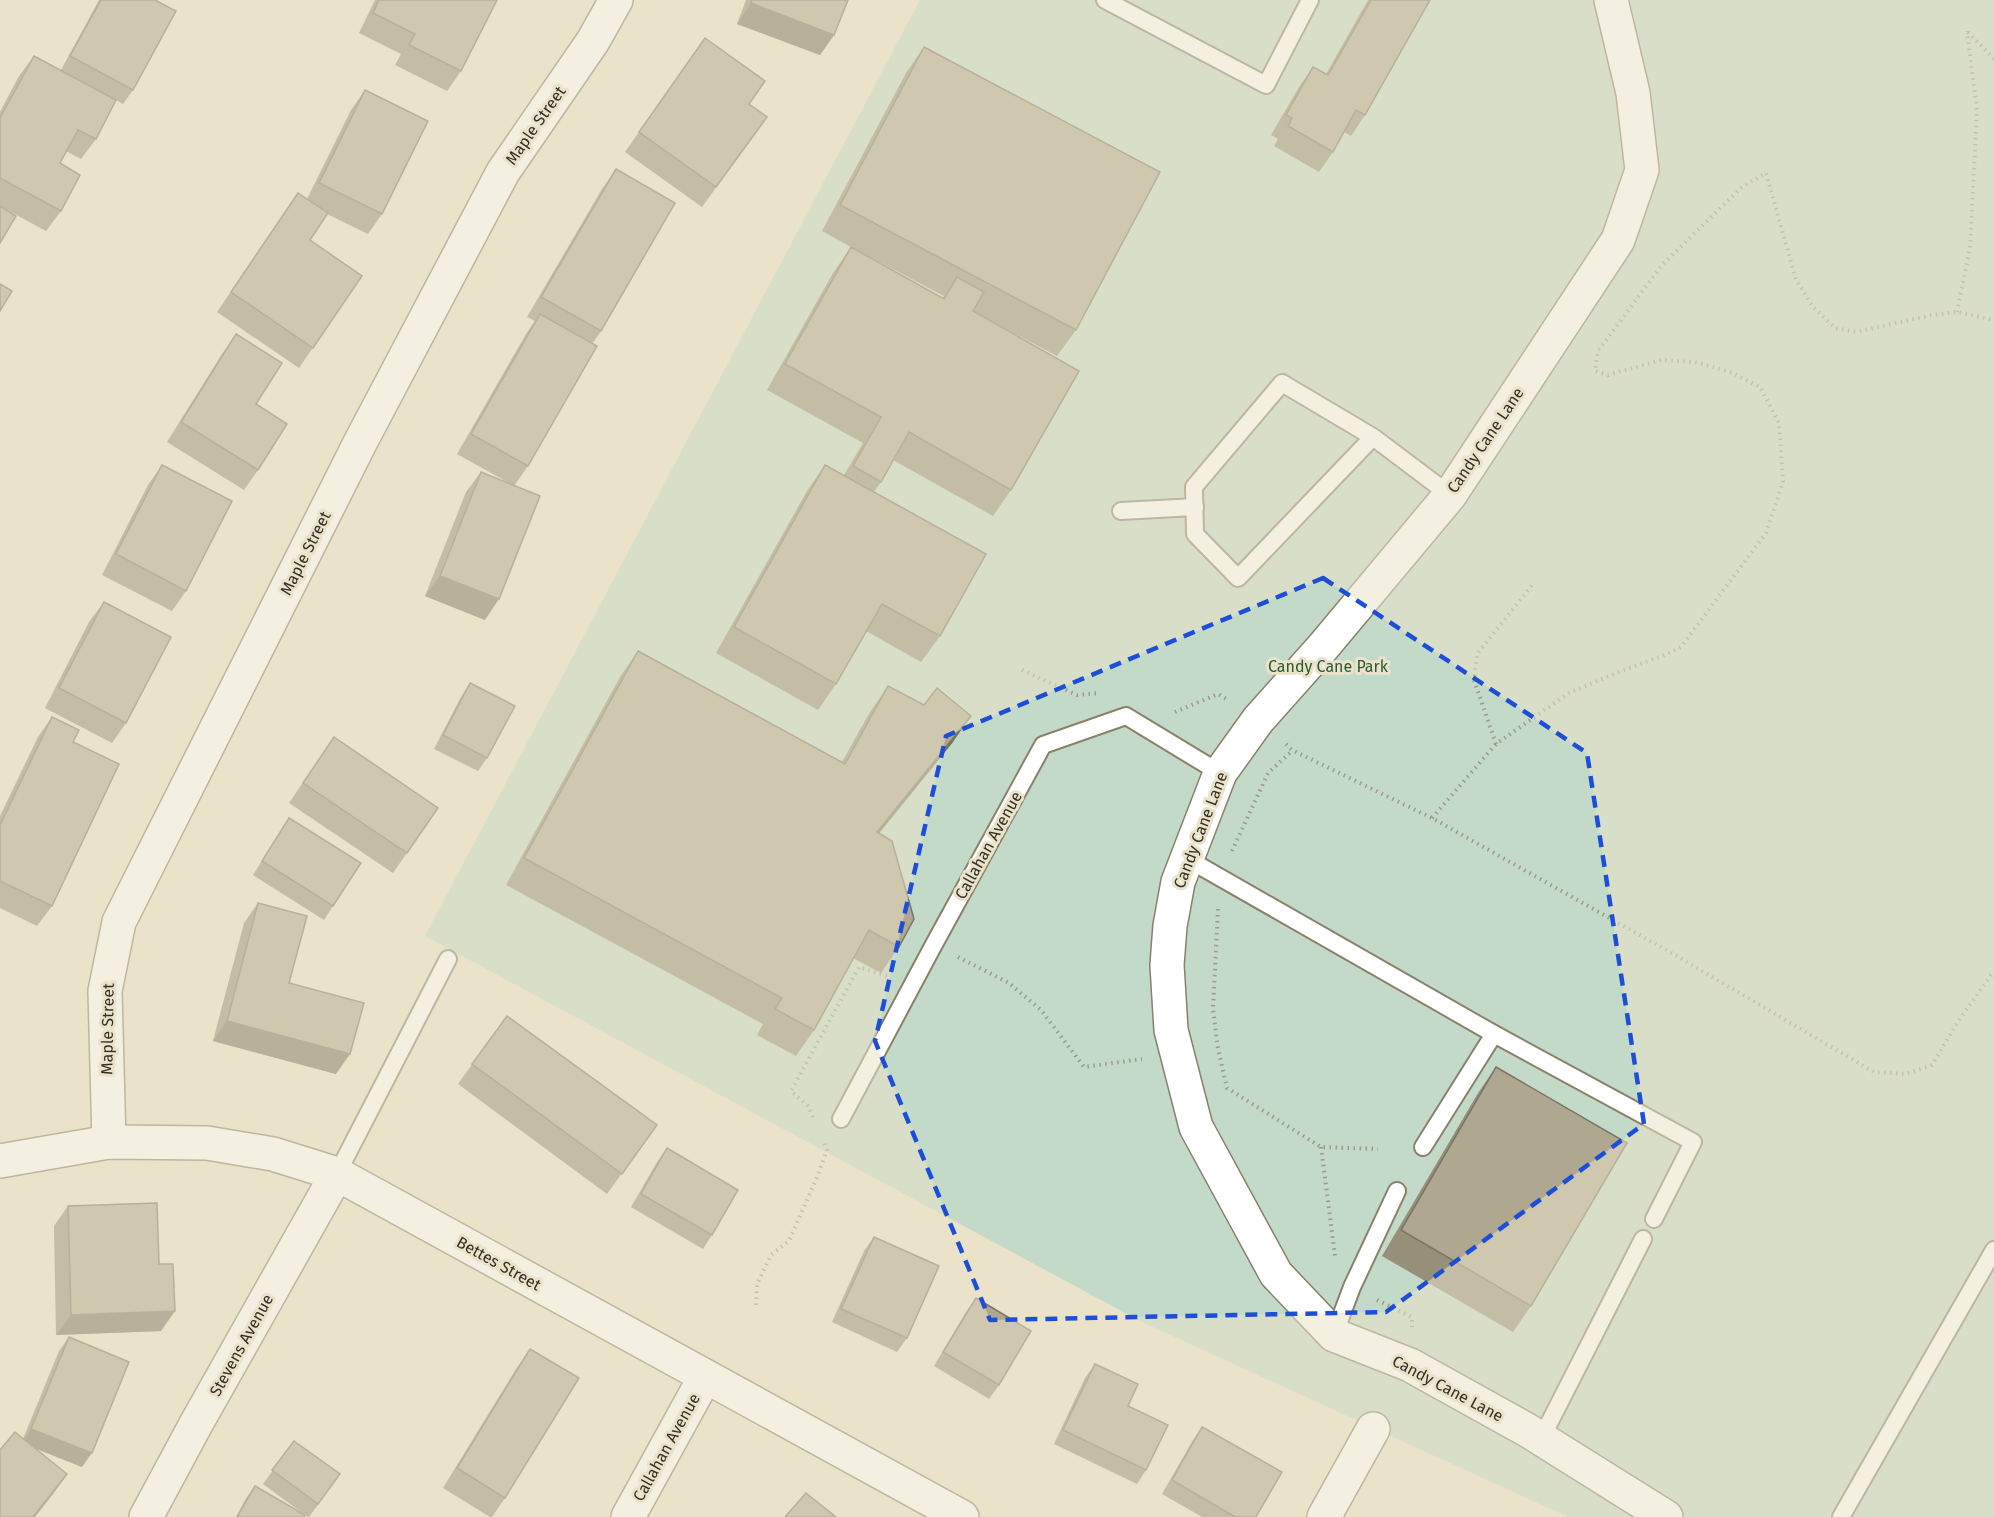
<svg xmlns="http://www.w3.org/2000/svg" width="1994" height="1517" font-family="'Fira Sans',sans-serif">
	<rect width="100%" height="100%" fill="#eae2c9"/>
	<polygon fill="#c4dac8" points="920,0 1994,0 1994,1517 1568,1517 1140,1321 425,936"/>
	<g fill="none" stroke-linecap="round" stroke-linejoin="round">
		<defs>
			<g id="service">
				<polyline points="1105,0 1266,85 1310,0"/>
				<polyline points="1373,437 1238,578 1195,534 1194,487 1282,383 1373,437 1450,495"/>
				<polyline points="1121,511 1195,507"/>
				<polyline points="1186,858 1494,1034 1693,1142 1654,1219"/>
				<polyline points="841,1119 932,948 1043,745 1126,716 1220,773"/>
				<polyline points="1423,1147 1494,1034"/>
				<polyline points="337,1174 448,959"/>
				<polyline points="1334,1335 1352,1287 1397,1191"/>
				<polyline points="1541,1439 1643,1239"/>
				<polyline points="1841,1517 1994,1250"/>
			</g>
			<g id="minor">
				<polyline points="1611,0 1633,93 1642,170 1618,240 1450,495 1323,647 1258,720 1220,773 1178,882 1170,926 1167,965 1171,1030 1196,1127 1276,1274 1334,1335 1410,1365 1527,1430 1666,1517"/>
				<polyline points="109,1142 105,991 119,922 361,441 503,172 593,41 616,0"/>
				<polyline points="0,1161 109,1142 207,1143 273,1154 337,1174 962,1517"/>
				<polyline points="146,1517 196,1424 337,1174"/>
				<polyline points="628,1517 705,1377"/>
				<polyline points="1324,1517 1373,1429"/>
			</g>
		</defs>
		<use href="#service" stroke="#89816a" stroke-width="20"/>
		<use href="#minor" stroke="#89816a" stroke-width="36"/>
		<g stroke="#9f9986" stroke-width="4" stroke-dasharray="1.5 4.5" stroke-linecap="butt">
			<polyline points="1968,32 1994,59"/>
			<polyline points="1957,312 1970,248 1977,110 1967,31"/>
			<polyline points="1022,670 1077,695 1100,693"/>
			<polyline points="1175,712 1218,694 1228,700"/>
			<polyline points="1286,744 1292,750 1432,818 1668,951 1874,1072 1905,1074 1932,1065 1959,1020 1994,971"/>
			<polyline points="1496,744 1474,680 1477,654 1533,584"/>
			<polyline points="1432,818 1496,744 1569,693 1616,673 1665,655 1681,647 1766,533 1783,482 1779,423 1760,387 1730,372 1695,362 1661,360 1608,375 1595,371 1598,351 1662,265 1742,187 1766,173 1796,280 1814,308 1835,328 1856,332 1932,315 1957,312 1994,320"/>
			<polyline points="1232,851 1268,773 1292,751"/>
			<polyline points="1218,909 1213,1009 1218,1049 1227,1088 1321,1147 1378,1149"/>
			<polyline points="958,957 1009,983 1041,1010 1084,1067 1142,1059"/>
			<polyline points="813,1117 808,1106 791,1091 859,967 887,976"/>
			<polyline points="1321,1147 1335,1256"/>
			<polyline points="1377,1300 1412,1317 1412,1327"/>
			<polyline points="756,1305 757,1284 771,1255 789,1241 818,1175 827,1150 823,1140"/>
		</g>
		<use href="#service" stroke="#fff" stroke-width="16"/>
		<use href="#minor" stroke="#fff" stroke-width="33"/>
	</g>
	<g fill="#96907b" fill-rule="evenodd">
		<polygon points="99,0 155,0 133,90 123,104 116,100 96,139 81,159 66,151 60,163 61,211 46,231 0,206 0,112 19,76 34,56 61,70"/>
		<polygon points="375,0 497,0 461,71 447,91 395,65 401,54 359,33"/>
		<polygon points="746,0 848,0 834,35 820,55 737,24"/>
		<polygon points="1368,0 1430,0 1365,115 1351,136 1344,132 1333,152 1319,172 1274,146 1278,139 1271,135 1299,87 1313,67 1326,74"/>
		<polygon points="705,38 749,104 767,117 702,207 625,152"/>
		<path d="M924 47 1076 330 1057 356 982 316 1011 490 993 516 893 460 881 482 874 492 940 636 921 662 866 631 836 684 818 710 716 653 807 491 825 465 844 475 863 443 767 390 833 273 851 247 822 231 906 73ZM855 249 944 296 942 298Z"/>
		<polygon points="365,90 382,214 368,234 327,214 310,240 362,276 299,368 217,312 298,193 307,199 351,110"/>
		<polygon points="616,169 601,331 592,344 528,466 514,486 485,620 425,596 466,492 481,472 511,484 457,454 526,334 535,321 527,317 602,189"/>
		<polygon points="236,334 258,470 244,490 167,442 222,354"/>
		<polygon points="162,465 186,591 172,611 102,575 148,485"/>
		<polygon points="104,602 126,723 112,743 45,708 89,622"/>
		<polygon points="638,651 842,762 870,712 888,686 953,742 879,833 899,947 881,973 853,958 814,1030 796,1056 757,1035 763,1024 506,885 620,677"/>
		<polygon points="470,683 487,758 478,771 434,749 461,697"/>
		<polygon points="52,717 73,742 52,906 37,926 0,908 0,816 38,737"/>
		<polygon points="334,737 438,808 393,873 289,803"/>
		<polygon points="289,818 333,906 324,920 253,875"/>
		<polygon points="258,903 289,983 336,1074 213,1041 244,923"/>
		<polygon points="507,1016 657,1125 607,1194 458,1084"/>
		<polygon points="1496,1067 1531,1306 1513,1332 1382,1256 1478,1093"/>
		<polygon points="667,1148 712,1235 703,1249 631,1207 657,1162"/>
		<polygon points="68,1206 161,1331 56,1335 54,1226"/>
		<polygon points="874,1237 907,1338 897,1352 832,1322 864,1251"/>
		<polygon points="976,1298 999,1385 989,1399 934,1366 966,1312"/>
		<polygon points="69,1337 82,1467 34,1448 67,1474 53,1494 23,1439 59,1351"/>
		<polygon points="530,1349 505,1498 492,1517 490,1517 443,1488 516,1369"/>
		<polygon points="1095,1364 1146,1470 1137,1484 1054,1444 1085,1378"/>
		<polygon points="1202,1427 1256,1517 1202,1517 1162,1494 1193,1440"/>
		<polygon points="294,1441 340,1474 309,1517 308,1517 263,1484"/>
		<polygon points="255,1486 304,1517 236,1517 245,1500"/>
	</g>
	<g fill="#7a7564">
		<polygon points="751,3 834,35 820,55 737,24"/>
		<polygon points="440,576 499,599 485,620 425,596"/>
		<polygon points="971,716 953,742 859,858 877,832"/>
		<polygon points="227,1021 350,1054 336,1074 213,1041"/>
		<polygon points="175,1311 161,1331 56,1335 71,1315"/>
		<polygon points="31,1429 92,1453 82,1467 22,1443"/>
		<polygon points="67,1474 53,1494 35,1517 33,1517"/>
	</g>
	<g fill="#afa78f" stroke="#7a7564" stroke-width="1.5">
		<polygon points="101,0 155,0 176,11 133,90 70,56"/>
		<polygon points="379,0 497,0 461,71 409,45 415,34 373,13"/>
		<polygon points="752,0 848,0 834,35 751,3"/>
		<polygon points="1371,0 1430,0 1365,115 1356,110 1333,152 1288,126 1292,118 1286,115 1313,67 1328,75"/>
		<polygon points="705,38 765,81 749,104 767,117 716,187 639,132"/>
		<polygon points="924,47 1160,172 1076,330 840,205"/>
		<polygon points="34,56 116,100 96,139 78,130 60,163 80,175 61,211 0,178 0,118"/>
		<polygon points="365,90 428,121 382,214 319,183"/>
		<polygon points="616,169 675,203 601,331 541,297"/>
		<polygon points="298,193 328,213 310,240 362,276 313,348 231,292"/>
		<polygon points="0,206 16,216 0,243"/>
		<polygon points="851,247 944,299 957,277 984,292 973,311 1079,371 1011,490 909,432 881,482 853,466 881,417 785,364"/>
		<polygon points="0,284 12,291 0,311"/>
		<polygon points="540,314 597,346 528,466 471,434"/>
		<polygon points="236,334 282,363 256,404 287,424 258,470 181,422"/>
		<polygon points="162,465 232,501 186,591 116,554"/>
		<polygon points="825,465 986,554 940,636 882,604 836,684 734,627"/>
		<polygon points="481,472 540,496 499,599 440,576"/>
		<polygon points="104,602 171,637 126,723 59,688"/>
		<polygon points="638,651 845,764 888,686 924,705 937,688 971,716 877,832 892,841 914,919 899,947 869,930 814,1030 775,1009 782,998 524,858"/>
		<polygon points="470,683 515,706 487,758 443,735"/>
		<polygon points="52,717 79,730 73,742 119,764 52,906 0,881 0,825"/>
		<polygon points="334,737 438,808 407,853 303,783"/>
		<polygon points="289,818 361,863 333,906 262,861"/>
		<polygon points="258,903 307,916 289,983 364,1003 350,1054 227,1021"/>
		<polygon points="507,1016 657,1125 622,1174 472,1064"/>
		<polygon points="1496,1067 1627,1143 1531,1306 1401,1230"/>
		<polygon points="667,1148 738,1190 712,1235 641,1194"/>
		<polygon points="157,1203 159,1264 173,1264 175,1311 71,1315 68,1206"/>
		<polygon points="874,1237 939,1266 907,1338 841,1309"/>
		<polygon points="976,1298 1031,1331 999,1385 943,1352"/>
		<polygon points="69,1337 129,1362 92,1453 31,1429"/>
		<polygon points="530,1349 579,1378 505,1498 457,1468"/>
		<polygon points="1095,1364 1138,1384 1128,1406 1168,1425 1146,1470 1063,1430"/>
		<polygon points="1202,1427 1282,1472 1256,1517 1235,1517 1172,1480"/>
		<polygon points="15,1432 67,1474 33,1517 0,1517 0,1450"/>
		<polygon points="294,1441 340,1474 318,1504 272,1470"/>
		<polygon points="255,1486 305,1515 304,1517 237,1517"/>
		<polygon points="806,1493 836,1517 785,1517"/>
	</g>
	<path d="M0 0H1994V1517H0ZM1323 578 1587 753 1644 1124 1386 1312 990 1320 875 1041 946 736Z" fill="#eae2c9" fill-opacity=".55" fill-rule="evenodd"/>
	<path fill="none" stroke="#1d4ed8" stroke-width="4.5" stroke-dasharray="12 8" stroke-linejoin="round" d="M1323 578 1587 753 1644 1124 1386 1312 990 1320 875 1041 946 736Z"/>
	<g text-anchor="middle" stroke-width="6" stroke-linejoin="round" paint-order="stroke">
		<g font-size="16" fill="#322f25" stroke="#eae2c9">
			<text transform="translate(535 125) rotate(-55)" y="6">Maple Street</text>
			<text transform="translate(1485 440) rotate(-56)" y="6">Candy Cane Lane</text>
			<text transform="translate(305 553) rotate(-63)" y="6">Maple Street</text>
			<text transform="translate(1200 830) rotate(-69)" y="6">Candy Cane Lane</text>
			<text transform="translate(988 845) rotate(-61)" y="6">Callahan Avenue</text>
			<text transform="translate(107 1029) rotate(-89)" y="6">Maple Street</text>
			<text transform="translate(499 1263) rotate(29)" y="6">Bettes Street</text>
			<text transform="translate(241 1345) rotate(-61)" y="6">Stevens Avenue</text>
			<text transform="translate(1448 1388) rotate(28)" y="6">Candy Cane Lane</text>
			<text transform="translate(666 1447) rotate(-61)" y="6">Callahan Avenue</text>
		</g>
		<g font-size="16" fill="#285a36" stroke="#eae2c9">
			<text x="1328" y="672">Candy Cane Park</text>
		</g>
	</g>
</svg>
